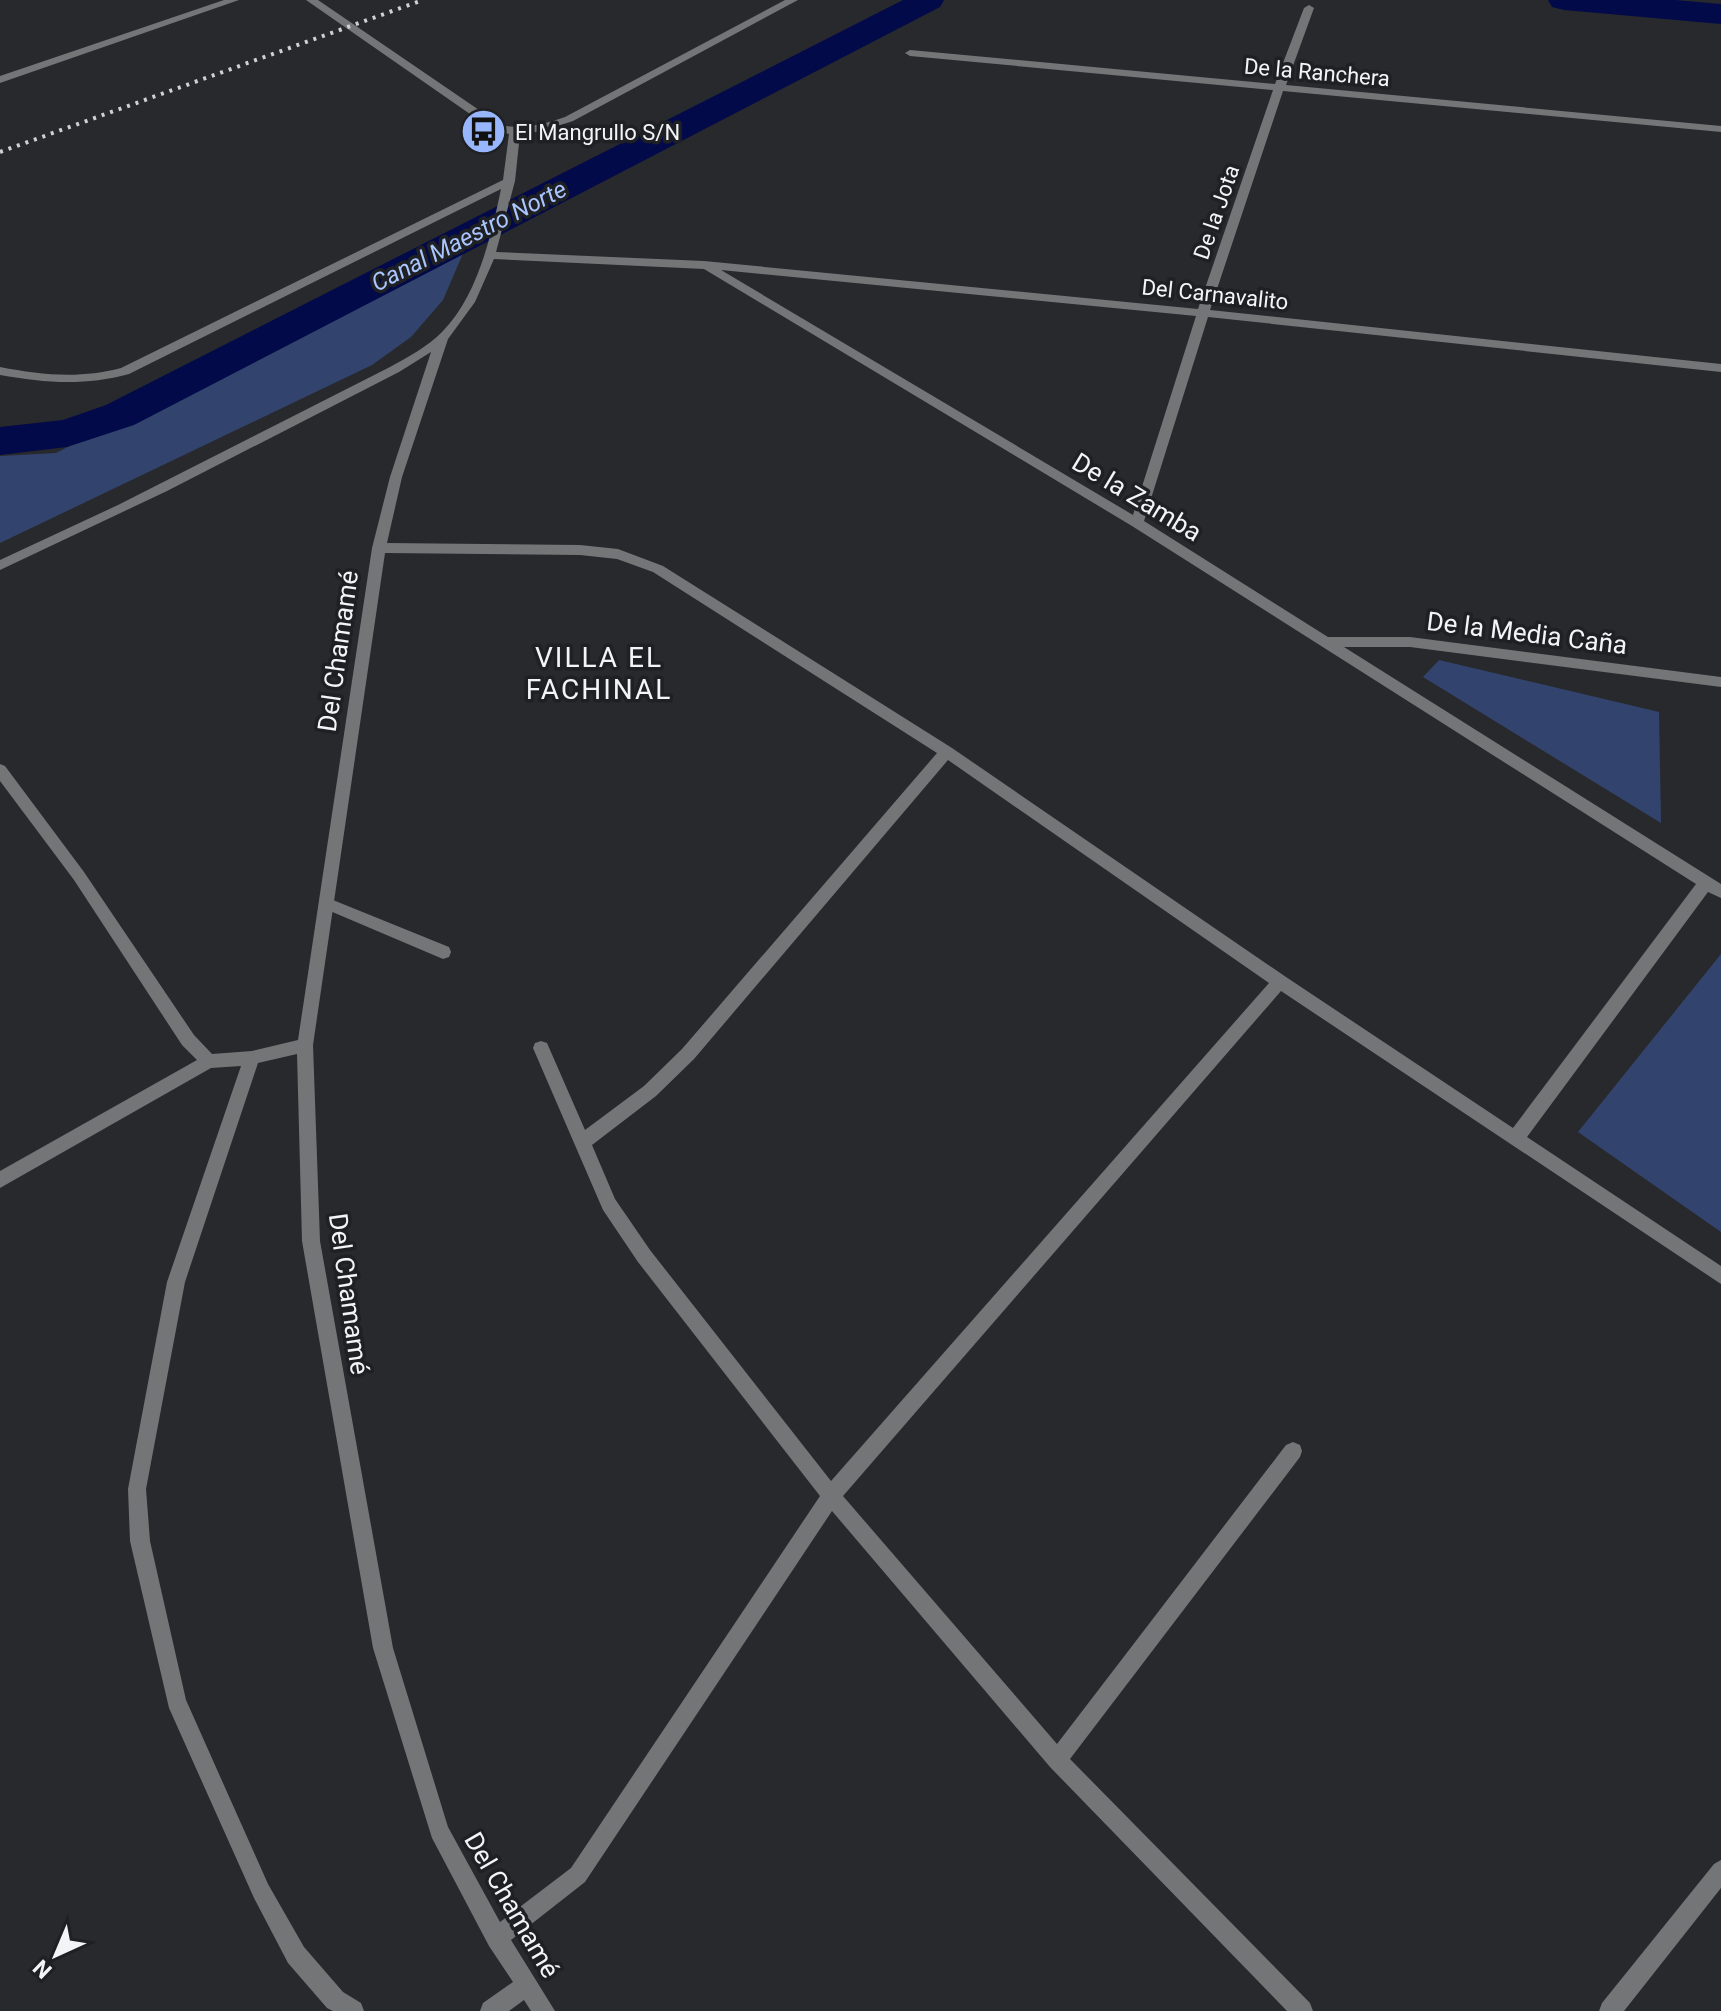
<svg xmlns="http://www.w3.org/2000/svg" width="1721" height="2011" font-family="Roboto,sans-serif">
	<rect width="100%" height="100%" fill="#28292d"/>
	<g fill="#32446e">
		<polygon points="467,244 443,300 411,337 372,365 0,543 0,456 56,453"/>
		<polygon points="1439,660 1659,712 1661,823 1423,677"/>
		<polygon points="1721,954 1721,1232 1578,1132"/>
	</g>
	<g fill="none" stroke-linecap="round" stroke-linejoin="round">
		<g fill="#020a4a" fill-rule="evenodd">
			<polygon points="903,0 944,0 940,7 134,425 67,447 0,455 0,427 63,420 106,405"/>
			<polygon points="1548,0 1675,0 1721,4 1721,24 1564,10 1552,7"/>
		</g>
		<polygon fill="#747577" fill-rule="evenodd" points="328,898 449,947 451,952 449,957 443,959 323,908 320,904 323,900"/>
		<g fill="#747577" fill-rule="evenodd">
			<polygon points="224,0 239,0 0,83 0,76"/>
			<path d="M306 0H318L501 125C523 130 544 124 565 117L785 0H798L573 121 542 131 520 134 515 181 496 252 704 261 1198 309 1273 90 910 56 905 53 910 50 1275 84 1304 8 1309 5 1314 8 1286 85 1721 126V132L1283 91 1210 310 1721 364V372L1208 317 1144 521 1328 637H1410L1721 677V687L1410 647H1344L1721 884V898L1708 892 1527 1137 1721 1266V1284L1281 991 843 1496 1057 1744 1286 1445 1293 1442 1300 1445 1302 1451 1300 1457 1070 1759 1310 2003 1313 2011H1287L1050 1767 832 1511 585 1882 511 1940 555 2011H531L524 2000 509 2011H480L483 2003 513 1982 489 1946 432 1838 373 1648 302 1241 297 1054 258 1063 185 1282 146 1489 150 1541 186 1700 268 1884 304 1947 343 1992 361 2003 364 2011H333L327 2008 288 1963 254 1898 169 1708 130 1541 128 1489 167 1282 241 1066 211 1068 0 1188V1171L197 1060 182 1045 74 880 0 781V764L5 766 84 872 194 1035 212 1054 252 1051 298 1040 372 548 390 477 431 352 399 372 167 491 0 570V560L118 505 390 367C408 357 427 347 442 332 477 297 491 237 501 189L129 374C85 386 45 383 0 375V367C41 375 80 379 121 368L503 180 509 134 493 130ZM494 259 704 269 1132 526 1696 884 1513 1128 1286 977 952 748 663 566 618 549 580 545 387 543 402 477 448 339 475 302ZM721 270 1196 316 1133 515ZM385 553 580 555 617 559 653 572 937 753 682 1049 644 1086 585 1130 547 1043 541 1041 535 1043 533 1048 603 1210 638 1262 820 1496 571 1868 500 1922 448 1827 393 1648 320 1241 313 1045ZM948 760 1269 983 831 1481 650 1250 615 1199 592 1145 656 1096 694 1059Z"/>
			<polygon points="1721,1860 1721,1888 1624,2011 1599,2011 1602,2003 1714,1864"/>
		</g>
		<polyline stroke="#cfd1d4" stroke-width="4" stroke-dasharray="3 6" stroke-linecap="butt" points="0,152 423,0"/>
	</g>
	<defs>
		<symbol id="bus-disc" viewBox="-11 -11 22 22"><circle r="9.5" fill="#97b6fd" stroke="#1e2023"/><path d="M-5-6H5V4H4V6H2V4H-2V6H-4V4H-5ZM-3.5-4V0h7V-4ZM-3.5 1.2v1.5H-2V1.2ZM2 1.2v1.5H3.5V1.2Z" fill="#111"/></symbol>
	</defs>
	<g fill-rule="evenodd">
		<use href="#bus-disc" x="458" y="106" width="51" height="51"/>
	</g>
	<g text-anchor="middle" stroke-width="7" stroke-linejoin="round" paint-order="stroke">
		<g font-size="22" fill="#f2f4f6" stroke="#1e2023">
			<text transform="translate(1317 72) rotate(5)" y="8">De la Ranchera</text>
			<text transform="translate(1216 212) rotate(-71)" y="8">De la Jota</text>
			<text transform="translate(1215 294) rotate(6)" y="8">Del Carnavalito</text>
		</g>
		<g font-size="22" fill="#f2f4f6" stroke="#1e2023" text-anchor="start">
			<text x="515" y="140">El Mangrullo S/N</text>
		</g>
		<g font-size="24" font-style="italic" fill="#abc5ff" stroke="#1e2023">
			<text transform="translate(469 236) rotate(-27)" y="8">Canal Maestro Norte</text>
		</g>
		<g font-size="26" fill="#f2f4f6" stroke="#1e2023">
			<text transform="translate(1137 497) rotate(31)" y="9">De la Zamba</text>
			<text transform="translate(1527 633) rotate(7)" y="9">De la Media Caña</text>
			<text transform="translate(338 651) rotate(-82)" y="9">Del Chamamé</text>
			<text transform="translate(349 1294) rotate(82)" y="9">Del Chamamé</text>
			<text transform="translate(512 1905) rotate(60)" y="9">Del Chamamé</text>
		</g>
		<g font-size="28" letter-spacing="2" fill="#f2f4f6" stroke="#1e2023">
			<text x="599" y="667">VILLA EL<tspan x="599" dy="32">FACHINAL</tspan></text>
		</g>
	</g>
	<g transform="translate(56 1955) rotate(224)" stroke="#1e2023" stroke-width="6" paint-order="stroke">
	<path d="M0-6L14 30L0 20L-14 30Z" fill="#f2f4f6"/>
	<text y="-12" font-size="22" font-weight="bold" text-anchor="middle" fill="#f2f4f6">N</text>
	</g>
</svg>
